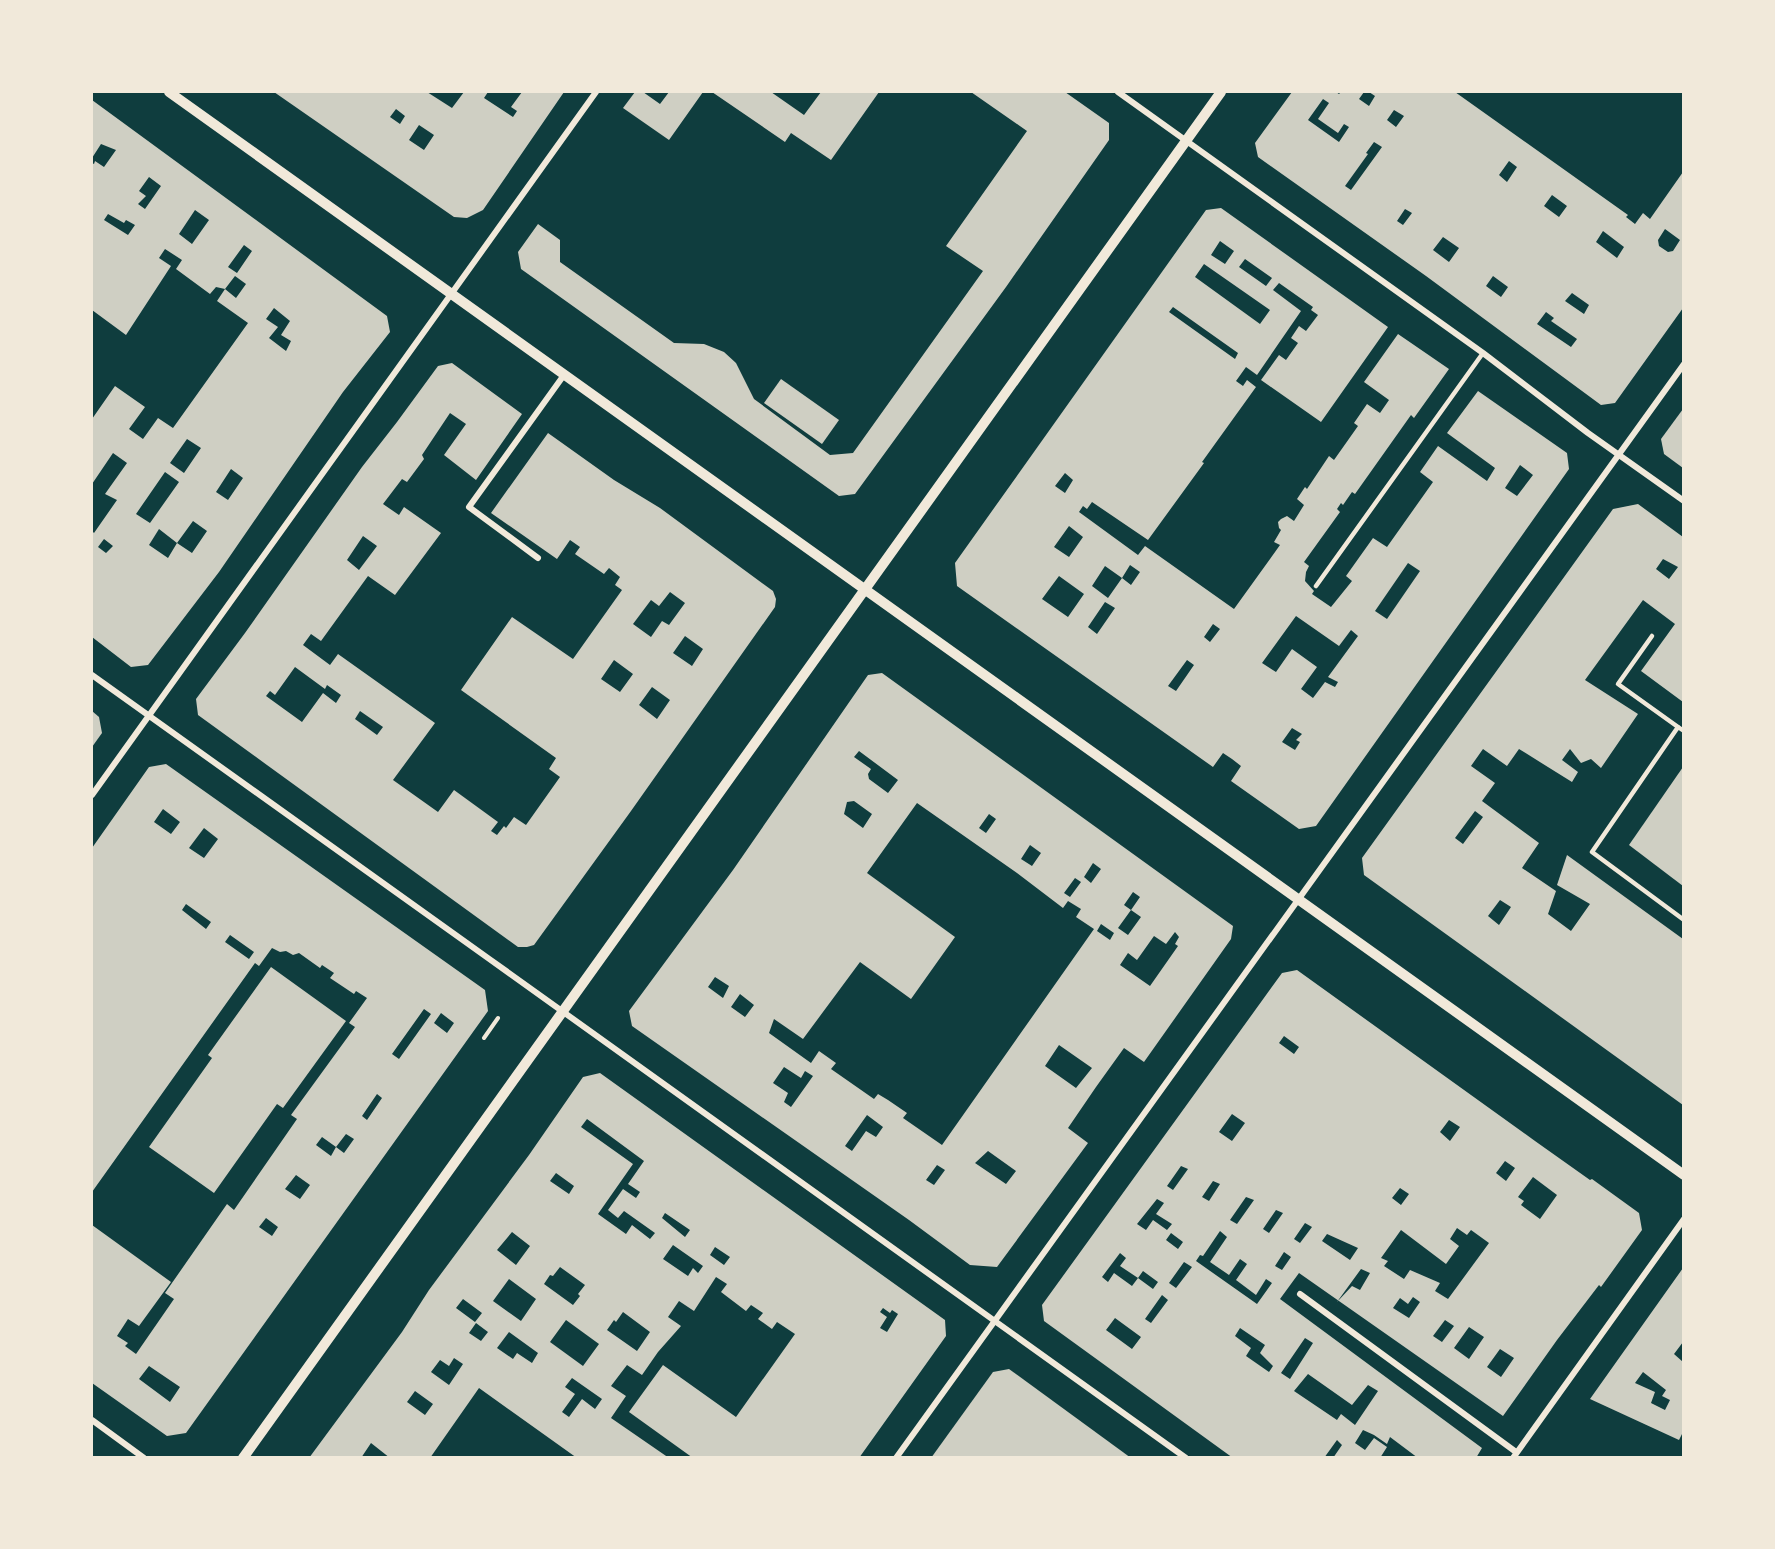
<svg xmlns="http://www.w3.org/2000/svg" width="1775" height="1549" font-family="Mulish,sans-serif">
	<rect width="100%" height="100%" fill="#0f3d3e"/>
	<g fill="#cfcfc3" fill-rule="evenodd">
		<path d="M274 92H427L452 108 464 92H488L484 98 513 117 517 111 511 107 522 92H564L483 210 467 218 454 217ZM396 109 405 116 400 124 390 117ZM419 125 434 135 424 150 409 140Z"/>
		<polygon points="635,92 643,92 660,104 669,92 703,92 669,140 623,108"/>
		<polygon points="712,92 771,92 804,115 821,92 879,92 831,160 791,133 785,142"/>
		<polygon points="971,92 1065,92 1109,123 1109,140 1006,287 855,494 839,496 521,269 518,252 538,224 560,240 560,262 674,343 704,344 724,352 736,363 754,399 830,455 853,453 983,271 946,246 1027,131"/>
		<path d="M1292 92H1336L1339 94 1341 92H1364L1359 99 1369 106 1375 96 1369 92H1455L1628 215 1626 217 1635 224 1643 213 1650 219 1683 172V308L1615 403 1601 405 1426 276 1258 157 1255 143ZM1323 99 1329 103 1318 119 1338 133 1344 124 1349 127 1339 142 1308 120ZM1394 110 1404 116 1396 127 1387 120ZM1374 142 1382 147 1351 190 1345 186 1368 154 1366 153ZM1509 161 1517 167 1507 182 1499 175ZM1552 195 1567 206 1559 217 1544 206ZM1405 209 1412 213 1403 225 1397 221ZM1665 229 1680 240 1673 251 1668 252 1659 246 1658 240ZM1603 231 1624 247 1617 258 1596 242ZM1443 237 1459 248 1449 262 1433 250ZM1493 276 1508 287 1501 297 1486 286ZM1572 293 1589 305 1584 314 1565 301ZM1546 312 1554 318 1551 321 1577 339 1571 347 1537 324Z"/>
		<path d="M92 100 387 316 390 332 343 392 219 572 148 665 131 667 92 637V531L94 533 117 500 105 494 127 463 113 453 92 484V419L115 386 145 407 129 429 143 439 158 418 173 428 248 323 217 301 225 289 236 298 246 284 235 276 225 289 216 287 210 294 176 269 182 260 165 249 159 258 171 266 126 335 92 310V163L94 164 95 161 104 167 116 150 101 144 92 158ZM149 177 161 186 145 209 138 204 146 196 139 191ZM195 210 209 220 192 244 179 234ZM108 214 124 223 126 220 135 225 128 235 104 220ZM244 245 252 251 237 273 228 267ZM274 308 290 321 281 335 291 341 286 351 269 338 278 327 266 319ZM187 439 201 448 184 473 170 463ZM231 469 243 478 228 500 216 492ZM165 472 179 482 150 523 136 514ZM193 521 207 531 192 553 177 543 168 558 149 545 159 529 177 543ZM104 539 113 546 106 553 98 547Z"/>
		<path d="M1221 208 1388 327 1321 422 1261 380 1279 355 1286 360 1298 343 1291 338 1299 326 1306 331 1318 315 1311 310 1313 307 1279 283 1273 290 1301 311 1257 375 1246 367 1236 381 1243 386 1247 380 1256 387 1202 462 1204 463 1148 540 1092 502 1087 509 1083 506 1079 512 1138 555 1145 546 1234 609 1280 545 1274 542 1281 530 1279 528 1278 522 1281 519 1287 516 1294 521 1304 505 1297 499 1305 487 1307 489 1329 456 1334 460 1358 426 1354 423 1367 404 1380 413 1389 400 1364 382 1398 334 1449 369 1414 418 1411 415 1355 494 1352 492 1343 505 1341 503 1337 509 1340 512 1304 562 1309 566 1306 572 1305 581 1314 591 1312 594 1331 607 1352 581 1346 576 1373 538 1387 547 1433 482 1420 472 1438 446 1487 481 1495 468 1447 433 1478 391 1567 453 1569 469 1316 826 1299 829 1231 781 1241 766 1232 759 1223 753 1213 767 957 586 955 563 1206 210ZM1220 241 1234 251 1225 264 1211 255ZM1245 259 1272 278 1266 286 1239 267ZM1204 264 1270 310 1260 324 1195 277ZM1173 307 1238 353 1235 359 1169 312ZM1520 465 1533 475 1517 496 1505 488ZM1065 473 1073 480 1065 493 1055 486ZM1069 526 1083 537 1069 557 1054 547ZM1408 563 1420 571 1387 619 1375 611ZM1130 565 1140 572 1131 585 1122 578ZM1105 566 1122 578 1108 598 1092 586ZM1059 576 1084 594 1068 617 1042 599ZM1105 602 1115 608 1097 634 1088 627ZM1296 616 1339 646 1351 630 1358 636 1328 677 1338 682 1335 687 1325 682 1313 698 1301 689 1317 667 1292 649 1276 672 1262 663ZM1213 624 1220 629 1210 642 1204 637ZM1187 660 1194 665 1176 691 1168 686ZM1292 728 1302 734 1296 740 1300 742 1295 750 1282 742Z"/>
		<path d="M452 363 522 414 476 480 444 455 466 424 450 413 422 455 424 459 407 482 402 479 383 504 399 515 404 507 441 533 395 595 368 576 321 641 311 634 303 645 330 665 338 654 435 723 393 780 438 812 454 790 498 822 491 831 497 835 504 826 506 828 514 817 526 825 560 777 549 769 556 758 461 690 512 617 573 659 622 590 615 585 620 577 609 568 604 574 575 554 580 547 570 540 557 559 491 513 548 433 614 480 660 508 773 591 776 599 775 607 631 811 534 945 527 947H518L198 715 196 699 245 633 362 467 397 422 438 366ZM363 536 377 546 359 570 347 560ZM670 592 685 603 669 625 662 621 651 637 633 624 651 600 659 606ZM685 636 703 649 692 666 673 653ZM614 660 633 674 620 692 601 679ZM295 667 325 689 327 685 341 695 336 703 323 693 302 722 266 696 270 691 275 695ZM652 687 670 700 657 719 639 705ZM360 711 383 727 377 735 355 719Z"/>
		<polygon points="781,379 839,420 822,444 764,403"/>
		<polygon points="1683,409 1683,468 1664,454 1661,439"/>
		<path d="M1638 504 1683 537V702L1641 671 1675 624 1643 600 1585 680 1638 714 1601 768 1591 759 1581 763 1570 749 1562 760 1578 772 1572 782 1519 749 1507 766 1483 749 1471 766 1495 783 1482 801 1539 843 1522 868 1556 891 1548 914 1571 931 1590 904 1557 885 1567 855 1683 939V1105L1364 875 1362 858 1613 509ZM1663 559 1678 567 1669 579 1656 569ZM1475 811 1483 817 1463 844 1455 838ZM1500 900 1511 907 1499 925 1488 916Z"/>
		<path d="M882 673 1233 926 1231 939 1144 1062 1124 1048 1096 1087 1068 1128 1088 1143 997 1267 970 1265 909 1220 632 1026 629 1011 733 870 868 675ZM859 751 898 780 888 793 869 779 868 774 871 769 854 757ZM854 801 872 814 863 828 844 814 847 802ZM917 803 1017 873 1063 908 1068 901 1081 909 1076 917 1094 929 942 1145 903 1118 907 1113 888 1100 878 1094 874 1099 831 1069 836 1063 819 1051 811 1063 769 1033 774 1019 803 1039 860 962 911 999 955 937 867 873ZM989 814 996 819 986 833 979 828ZM1030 845 1041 853 1032 866 1021 859ZM1093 863 1101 869 1091 883 1084 877ZM1075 878 1081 882 1070 897 1064 893ZM1133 892 1140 897 1131 910 1141 917 1128 935 1118 928 1131 910 1124 905ZM1101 924 1114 933 1110 940 1097 931ZM1175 932 1179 937 1175 944 1178 946 1150 986 1120 965 1128 953 1137 960 1154 936 1166 944ZM715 977 729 986 723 998 708 987ZM740 994 754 1005 745 1017 731 1007ZM1059 1045 1092 1068 1076 1088 1045 1066ZM784 1067 801 1078 805 1071 813 1076 791 1107 784 1102 788 1093 773 1083ZM867 1115 883 1127 876 1137 866 1131 852 1151 845 1146ZM988 1151 1016 1171 1006 1184 975 1163ZM937 1165 945 1170 934 1185 926 1180Z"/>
		<polygon points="92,711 99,717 102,733 92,747"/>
		<path d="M166 764 485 990 488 1011 186 1433 167 1436 92 1383V1225L171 1282 139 1326 128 1319 117 1336 128 1343 125 1346 136 1354 174 1299 165 1293 227 1204 234 1210 297 1119 291 1115 355 1027 349 1023 367 998 356 991 354 994 330 978 334 973 322 965 320 968 299 953 293 955 286 951 280 952 272 948 259 966 255 963 92 1192V848L149 767ZM163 809 180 822 171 834 154 822ZM204 828 218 839 204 858 189 848ZM186 904 211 922 206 929 182 910ZM230 935 254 952 249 959 225 942ZM424 1009 431 1014 399 1059 392 1054ZM441 1013 454 1023 447 1033 434 1023ZM377 1094 382 1098 367 1120 362 1116ZM346 1134 354 1139 344 1153 336 1147 331 1156 316 1145 322 1137 336 1147ZM296 1175 310 1185 300 1199 285 1189ZM266 1218 278 1227 272 1236 259 1227ZM149 1366 180 1387 170 1402 139 1379Z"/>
		<polygon points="1683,767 1683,886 1629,845"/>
		<polygon points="271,967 346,1021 283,1108 277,1104 214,1193 149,1147 212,1058 208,1055"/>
		<path d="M1297 970 1535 1141 1590 1180 1592 1179 1639 1213 1642 1230 1601 1287 1599 1285 1557 1340 1503 1416 1299 1273 1280 1299 1482 1448 1476 1458H1418L1390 1437 1387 1444 1374 1435 1363 1430 1355 1443 1365 1450 1374 1438 1387 1447 1380 1458H1333L1342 1445 1337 1440 1324 1458H1233L1044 1321 1042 1305 1282 973ZM1284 1036 1299 1047 1294 1054 1279 1043ZM1232 1114 1245 1123 1232 1141 1219 1132ZM1449 1120 1460 1127 1450 1141 1440 1132ZM1505 1161 1515 1168 1506 1181 1496 1173ZM1181 1166 1188 1169 1173 1190 1167 1186ZM1533 1177 1557 1195 1540 1219 1521 1205 1524 1201 1518 1197ZM1213 1181 1220 1184 1209 1201 1202 1197ZM1400 1188 1409 1194 1401 1205 1392 1198ZM1246 1197 1254 1200 1237 1224 1230 1220ZM1157 1199 1164 1203 1156 1214 1172 1224 1167 1230 1153 1220 1146 1230 1137 1224ZM1276 1210 1283 1213 1269 1233 1263 1229ZM1305 1223 1312 1227 1300 1243 1294 1239ZM1457 1228 1467 1235 1471 1230 1489 1243 1448 1299 1435 1291 1440 1283 1410 1270 1404 1279 1384 1266 1388 1261 1381 1258 1401 1230 1446 1264 1459 1246 1450 1239ZM1220 1231 1227 1237 1210 1262 1229 1275 1240 1259 1247 1264 1236 1280 1256 1295 1266 1279 1272 1283 1257 1304 1196 1261 1200 1255 1203 1256ZM1171 1233 1183 1242 1178 1249 1166 1240ZM1327 1234 1358 1248 1350 1260 1322 1241ZM1284 1252 1291 1257 1282 1270 1275 1266ZM1120 1253 1126 1258 1120 1266 1138 1278 1143 1271 1158 1282 1153 1289 1138 1278 1132 1286 1114 1273 1108 1282 1102 1277ZM1184 1262 1192 1267 1176 1288 1169 1283ZM1361 1269 1370 1273 1360 1290 1352 1286 1337 1302ZM1162 1295 1168 1300 1151 1323 1145 1319ZM1413 1297 1420 1302 1409 1318 1393 1308 1400 1298 1408 1304ZM1115 1318 1141 1337 1132 1349 1106 1330ZM1445 1320 1454 1326 1442 1342 1433 1336ZM1469 1327 1484 1337 1469 1359 1454 1348ZM1240 1328 1265 1345 1260 1353 1273 1366 1269 1372 1246 1356 1251 1348 1235 1336ZM1305 1338 1313 1343 1290 1379 1281 1373ZM1500 1349 1514 1358 1501 1377 1487 1367ZM1308 1374 1352 1405 1368 1385 1378 1391 1355 1425 1341 1414 1337 1420 1294 1391Z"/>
		<path d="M600 1073 945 1320 946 1336 859 1458H693L629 1412 663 1365 736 1417 795 1334 777 1322 772 1329 758 1319 763 1313 751 1305 746 1311 721 1292 727 1284 716 1277 694 1311 679 1301 668 1317 681 1326 658 1352 642 1375 627 1365 611 1386 626 1396 611 1418 669 1458H577L479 1388 430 1458H390L371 1443 361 1458H309L402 1332 429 1290 529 1155 583 1077ZM587 1119 644 1161 628 1184 640 1192 636 1198 623 1189 608 1210 618 1218 624 1211 655 1233 650 1239 632 1225 626 1234 598 1214 633 1164 581 1127ZM556 1173 574 1186 569 1194 550 1181ZM665 1213 690 1230 685 1237 662 1218ZM512 1232 530 1246 516 1265 497 1250ZM673 1245 703 1266 698 1273 693 1268 688 1276 663 1259ZM715 1247 730 1257 724 1265 710 1255ZM560 1267 585 1285 578 1294 580 1296 573 1305 544 1284 550 1275 553 1276ZM509 1279 536 1299 521 1321 493 1301ZM463 1299 482 1313 475 1322 456 1308ZM883 1308 890 1313 892 1310 898 1314 887 1332 880 1328 887 1317 880 1312ZM623 1312 650 1332 637 1351 607 1330 614 1320 616 1322ZM566 1320 599 1344 583 1366 550 1342ZM476 1323 488 1332 481 1341 469 1333ZM509 1332 538 1353 532 1363 517 1353 513 1359 497 1348ZM454 1358 463 1364 449 1385 431 1372 440 1360 449 1366ZM572 1378 602 1399 595 1409 582 1399 569 1417 562 1412 575 1394 565 1387ZM415 1391 433 1404 425 1415 407 1402Z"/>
		<path d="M1683 1268V1342L1674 1354 1683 1362V1432L1679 1440 1590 1399ZM1643 1372 1666 1390 1662 1396 1670 1400 1665 1410 1651 1403 1655 1392 1635 1383Z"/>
		<polygon points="1009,1369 1131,1458 931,1458 993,1372"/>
	</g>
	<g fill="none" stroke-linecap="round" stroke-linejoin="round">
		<polyline stroke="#f1e9da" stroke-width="4" points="484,1038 498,1018"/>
		<g stroke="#f1e9da" stroke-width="4.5">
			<polyline points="1316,586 1483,353"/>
			<polyline points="1652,636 1618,684 1678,727"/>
			<polyline points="1684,731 1678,727 1592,852 1684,920"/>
		</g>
		<g stroke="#f1e9da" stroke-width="6">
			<polyline points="1118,92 1483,353 1588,433 1684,501"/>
			<polyline points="538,558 469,507 564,375"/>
			<path d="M92 675C456 937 823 1194 1186 1458"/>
			<polyline points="92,795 596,92"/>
			<polyline points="1300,1294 1516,1452"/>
			<polyline points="92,1420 144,1458"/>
			<polyline points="896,1458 1684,364"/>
			<polyline points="1513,1458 1684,1219"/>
		</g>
		<g stroke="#f1e9da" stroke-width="10">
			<polyline points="169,92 1684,1175"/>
			<polyline points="243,1458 1221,92"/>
		</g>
	</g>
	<rect width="1775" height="1549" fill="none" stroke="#f1e9da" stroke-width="186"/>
</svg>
